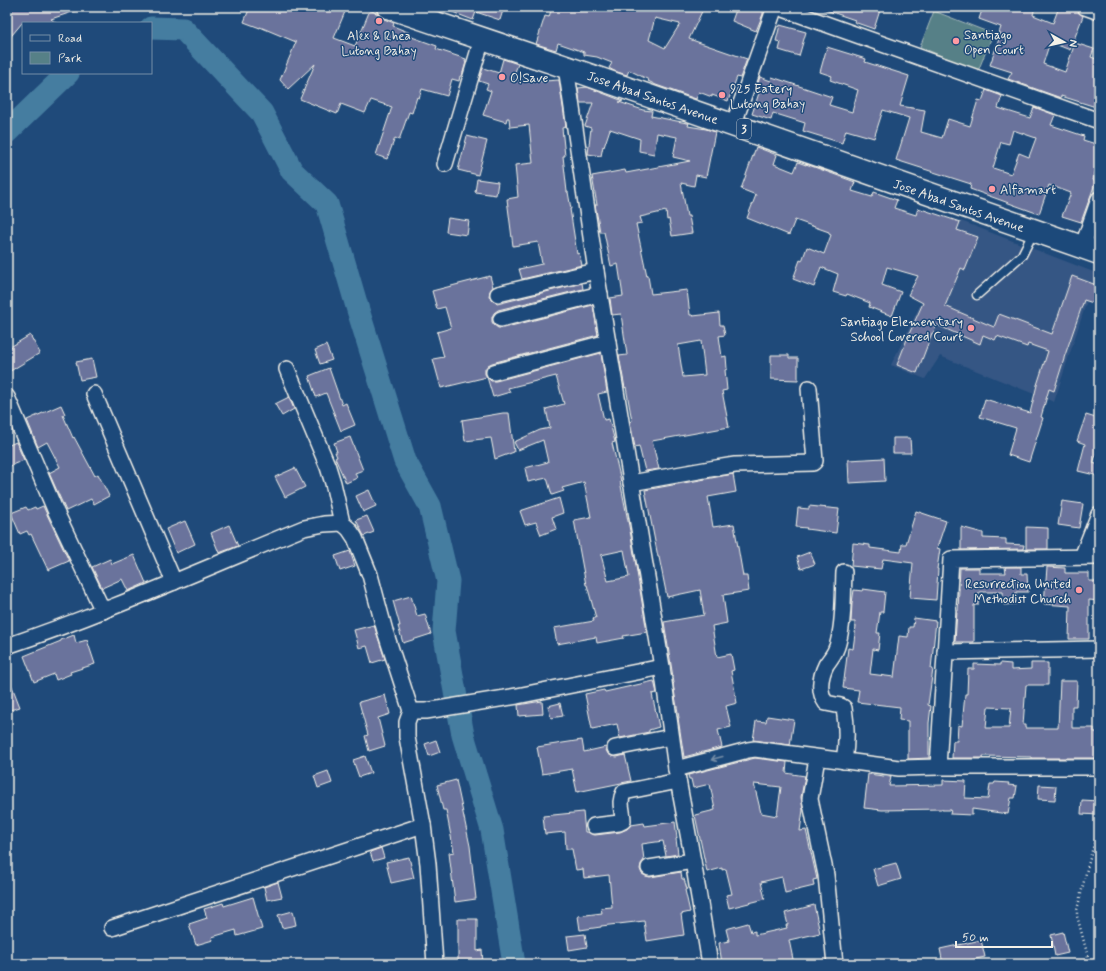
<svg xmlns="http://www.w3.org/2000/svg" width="1106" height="971" font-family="Mynerve,sans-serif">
	<rect width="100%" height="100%" fill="#1f4a7a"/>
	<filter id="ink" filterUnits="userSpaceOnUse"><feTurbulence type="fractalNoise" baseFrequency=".025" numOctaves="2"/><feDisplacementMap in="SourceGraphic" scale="8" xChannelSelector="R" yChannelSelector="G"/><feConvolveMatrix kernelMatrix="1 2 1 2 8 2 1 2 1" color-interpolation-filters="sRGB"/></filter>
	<g filter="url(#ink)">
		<polygon fill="#365684" points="961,221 1096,273 1054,402 940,356 925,379 891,365"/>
		<polygon fill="#568087" stroke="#a5b8b8" points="934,11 993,34 978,71 920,47"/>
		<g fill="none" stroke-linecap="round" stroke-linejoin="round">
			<g stroke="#457da0" stroke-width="23">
				<polyline points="151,28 183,29 262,113 292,171 327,204 358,310 405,461 430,506 448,581 444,631 456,697 463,735 492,830 514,964"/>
				<polyline points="7,132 68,73"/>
			</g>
		</g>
		<g fill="#6a739c" stroke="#f4f1e8" fill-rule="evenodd">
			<polygon points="7,7 81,7 81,9 51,19 56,23 22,23 7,41"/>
			<polygon points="250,7 347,7 334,38 355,46 370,10 378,14 384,19 394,23 393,26 410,33 409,36 437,46 436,49 466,59 465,62 466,62 462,76 460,76 459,81 452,79 447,96 422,89 419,98 417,97 412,113 409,112 399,140 395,138 387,159 376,155 392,107 371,100 365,113 341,104 337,114 300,99 315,64 288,89 280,80 296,42 260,27 260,28 244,22"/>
			<polygon points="442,7 504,7 500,20 476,12 473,20 442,8"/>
			<path d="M552 7H566L581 11 582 7H704L689 39 747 59 740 78 737 77 728 101 712 95V97L699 92 696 99 656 85 648 81 649 80 629 70 627 75 614 71 609 68 612 63 597 57 584 55V52L558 43 556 50 536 44 545 16 549 17ZM655 18 680 24 665 48 649 40Z"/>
			<polygon points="737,7 755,7 763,10 763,14 756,31 732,21"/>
			<polygon points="823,7 881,7 874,29 854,22 855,20 823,9"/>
			<polygon points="983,7 1035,7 1033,15 1053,23 1059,7 1076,7 1078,12 1083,16 1070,50 1050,42 1043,64 1065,72 1075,43 1094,49 1091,57 1099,60 1099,108 1061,96 1061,98 1008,79 1012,72 990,65 1001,33 999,33 1001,27 979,19"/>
			<polygon points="780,25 806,32 799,56 779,50 781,42 776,41"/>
			<path d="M827 47 866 59 865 62 909 76 900 106 925 110 921 132 942 138 948 119 970 126 978 100 982 101 986 90 1002 96 998 108 1030 118 1034 107 1055 115 1051 125 1084 136 1083 140 1099 145V159L1093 180 1096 181 1081 222 1062 216 1071 193 1049 185 1039 214 970 189 971 184 896 160 909 118 883 110 874 138 846 130 842 143 803 131 805 123 773 113 771 120 752 114 760 90 756 89 760 77 771 81 772 77 832 97 829 105 852 112 858 90 830 80 832 76 820 72ZM1013 130 1036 138 1029 157 1019 153 1011 174 993 168 1001 142 1009 144Z"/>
			<polygon points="503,59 518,64 512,80 530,80 530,82 559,80 566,127 562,128 565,156 563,156 567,192 568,192 571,209 570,209 577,254 579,253 582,265 522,279 519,269 542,264 538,242 513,246 507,199 518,197 515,165 533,163 529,125 510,127 509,118 507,118 506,122 483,115 491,91 486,89 488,84 479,81 483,68 499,73"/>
			<path d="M587 87 623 101 619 102 643 110 652 111 651 116 687 123H689L688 126 706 129 715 132 706 177 696 175 694 186 681 183 687 216H689L692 233 672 236 669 219 667 220 666 211 640 217 642 223 636 224 647 276H648L651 294 687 290 690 315H692L693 316 719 313 720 325H723L725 335 719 336 722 357 726 356 727 369 725 370 727 390 722 391 729 427 652 441 659 469 645 471 639 446 635 447 630 422 632 421 626 387 625 388 619 356 627 355 621 314 612 315 610 298 623 296 618 264 611 266 604 232H600L598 220 595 205H597L592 176 625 170 626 173 690 161 673 157 677 137 657 133 654 154 639 151 640 139 610 129 604 147 603 146 601 156 588 154 591 128 585 126 593 103H580L578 88ZM701 341 705 375 683 377 678 345Z"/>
			<polygon points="467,136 487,141 478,175 458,170"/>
			<polygon points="756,147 777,155 774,164 794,172 798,162 806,165 806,164 855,182 852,191 872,197 874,192 897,200 894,208 916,215 918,208 960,222 957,230 978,237 965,270 961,268 945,306 994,327 999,314 1052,334 1072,276 1099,286 1099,305 1084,300 1064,358 1064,359 1054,391 1049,389 1041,417 1043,418 1029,462 1008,455 1016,428 980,417 985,399 1030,413 1037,385 1048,351 1028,344 1027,347 997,336 995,340 983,335 980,344 937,325 933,333 932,333 917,373 897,365 909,334 923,303 908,295 918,276 887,267 882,285 901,292 892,316 869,307 870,303 847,294 846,296 833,292 838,274 821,267 814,287 793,279 800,260 802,261 807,247 824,254 831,235 829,234 829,232 795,220 789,235 747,218 756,195 741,189"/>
			<polygon points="477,179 498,182 496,195 475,192"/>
			<polygon points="448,218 469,221 467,235 446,232"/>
			<polygon points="490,276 493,287 490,291 489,296 492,300 497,303 497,304 582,283 583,289 498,310 494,313 492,317 492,322 494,325 498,328 503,328 593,305 598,335 492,363 488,365 485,369 485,374 487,377 441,388 433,359 444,357 437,332 451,328 445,307 437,309 432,291"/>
			<polygon points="30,335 40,353 7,373 7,349"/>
			<polygon points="326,345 332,360 320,364 315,350"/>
			<path d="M601 353 607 392 598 394 604 420 609 419 615 442 612 443 621 481H620L631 536 647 632 623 636 624 638 597 643 596 637 557 644 554 628 594 621 593 618H596L587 585H586L574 520 591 517 584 482 562 488 564 491 552 495 547 478 528 482 525 468 548 462 543 440 518 450 514 442 540 430 550 428 546 409 564 404 556 376 508 388 510 392 493 397 487 377 491 381H496ZM624 550 629 577 608 581 601 555Z"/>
			<polygon points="771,355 789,355 789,358 798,358 798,380 771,379"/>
			<polygon points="92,359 96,377 80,380 76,362"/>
			<polygon points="329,368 342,405 346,403 355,425 341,431 326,393 316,397 309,376"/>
			<polygon points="289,397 294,409 282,416 275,404"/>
			<polygon points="61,405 65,414 63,415 73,438 74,437 95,476 98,474 109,496 94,504 91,499 66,511 49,473 60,467 47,442 38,447 27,420"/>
			<polygon points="503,413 509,413 514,452 495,459 491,438 465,441 462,420"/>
			<polygon points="1086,415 1099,419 1099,447 1093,463 1099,465 1099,476 1078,471 1085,444 1077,441"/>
			<polygon points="350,437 363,470 355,473 357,478 346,483 335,458 337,457 335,452 337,452 334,443"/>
			<polygon points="893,438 910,438 911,453 893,453"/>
			<polygon points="16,442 24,460 7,467 7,446"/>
			<polygon points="884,458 885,481 849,483 848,460"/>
			<polygon points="295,468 305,487 285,497 275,477"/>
			<polygon points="733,474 736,492 708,497 713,527 734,524 743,576 747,576 749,591 723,595 727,623 712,626 717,657 731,654 734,670 731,671 737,703 726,706 731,727 718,730 722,747 684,757 678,718 679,718 675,696 673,684 674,683 664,622 704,615 700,590 667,597 659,557 658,557 645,490"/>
			<polygon points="369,490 376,506 363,512 356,496"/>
			<polygon points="559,498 563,513 552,517 556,529 541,535 536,522 525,525 520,511"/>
			<polygon points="1062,501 1083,504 1079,528 1058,525"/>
			<polygon points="43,506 69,561 48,570 31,534 29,535 27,531 20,534 11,513 26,507 28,510 35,507 36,509"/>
			<polygon points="809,506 839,509 836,533 806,529 807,528 796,527 798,508 809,509"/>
			<polygon points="916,511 946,521 937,548 940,549 937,569 938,569 936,600 910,598 913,563 883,559 881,569 851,566 853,543 870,545 870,548 901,552 902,544 906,544"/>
			<polygon points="367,516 374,532 364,536 356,520"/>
			<polygon points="185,521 195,544 176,553 166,529"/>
			<polygon points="229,525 238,546 219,553 211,533"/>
			<polygon points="961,527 983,533 983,538 1006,539 1006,544 1024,545 1023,549 961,550"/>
			<polygon points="1026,527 1048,528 1048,549 1026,549"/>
			<polygon points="350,551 355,566 340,571 335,556"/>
			<polygon points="810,552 815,564 801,569 797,557"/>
			<polygon points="134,555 146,583 128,591 122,579 102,588 92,567 110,559 112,564"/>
			<polygon points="1005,567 1021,567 1021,574 1027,574 1028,592 1016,592 1016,604 1004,605 1003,592 979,592 978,605 974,605 974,642 955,642 957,611 958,611 960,568 979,568 979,573 1006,573"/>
			<polygon points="1047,567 1065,568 1065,573 1089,573 1089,581 1099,581 1099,601 1089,600 1089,639 1069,639 1070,606 1044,604"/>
			<polygon points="863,589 885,592 883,612 880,612 877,633 880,633 878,650 873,649 870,674 894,677 899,636 908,637 909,627 913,627 914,618 936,621 931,669 933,669 928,705 931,706 929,723 929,758 908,759 908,721 899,720 900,707 857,702 859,690 843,688 848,648 853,649 856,626 855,626 855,622 851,622 852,603 854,590 863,591"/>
			<polygon points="411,596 417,616 425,614 431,634 403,643 398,626 400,626 393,601"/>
			<polygon points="374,625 385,659 372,663 367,646 359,648 354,630"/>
			<polygon points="74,635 76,643 87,640 95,664 70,672 71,674 56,680 54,674 34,682 24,656 61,641 61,640"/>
			<path d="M1000 663 1011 664V670L1031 669V663H1048V685H1026L1023 725H1025V728H1058L1060 681H1077L1076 706H1072V728H1094V732H1099V758H1032V757L983 756V758H952L953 741H957L958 725 962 726 965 694H967L968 669H974V664L1000 665ZM988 707 1011 708 1009 728H986Z"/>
			<polygon points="7,676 8,676 20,707 7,711"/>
			<polygon points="654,681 657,693 652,694 659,727 649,730 649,732 620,738 617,724 592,729 585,694 604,690 605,692"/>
			<polygon points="385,695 390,714 378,718 385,746 369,751 365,736 368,735 359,702"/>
			<polygon points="542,701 543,714 519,716 518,705"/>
			<polygon points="560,703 563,716 551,718 548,706"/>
			<polygon points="767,716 794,720 790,745 753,740 756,721 766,722"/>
			<polygon points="436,740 440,752 429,756 425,744"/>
			<polygon points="582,740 584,752 606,747 606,750 608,754 612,756 617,757 625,755 631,781 577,792 572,769 542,774 537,747"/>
			<polygon points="365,756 371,773 359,777 353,760"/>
			<path d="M755 758 787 762 786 773 805 776 801 797 803 810 800 831 806 830 817 879 813 880 814 886 785 893 782 877 761 882 765 899 729 908 726 895 732 894 726 869 722 870V868L707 872 695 815 715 810 710 784 693 788 691 779H689L688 775ZM754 784 781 787 777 816 761 813Z"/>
			<polygon points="328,771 332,783 318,788 314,776"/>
			<polygon points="868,774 891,777 889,786 943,785 943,780 966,781 965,798 988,799 990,784 994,784 995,782 1009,783 1008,785 1017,786 1015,798 1011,798 1008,814 972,809 972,815 950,814 951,810 942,810 942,809 882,810 864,808"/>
			<polygon points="456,780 470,846 476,899 455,902 449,853 454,852 446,810 443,810 437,785"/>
			<polygon points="1039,785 1056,786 1055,800 1038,799"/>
			<polygon points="1082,800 1099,801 1099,815 1081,814"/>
			<polygon points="583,812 585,832 588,832 591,834 595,835 620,832 627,829 631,825 644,823 645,826 675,822 677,838 676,839 678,854 666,856 663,841 642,844 644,860 641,864 640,869 642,874 646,876 650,877 681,872 682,879 684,879 687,889 685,890 690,912 681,914 684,935 647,941 644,921 601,926 601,927 580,930 578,916 602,913 601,908 612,907 609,875 584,878 583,869 576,870 572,849 566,849 565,832 545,834 543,816"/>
			<polygon points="381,848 384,858 373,861 370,852"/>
			<polygon points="409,857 414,878 391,883 386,862"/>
			<polygon points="896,863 901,879 878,886 873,869"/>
			<polygon points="278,882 282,897 267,900 264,887"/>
			<polygon points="253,897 262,929 237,936 236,930 212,937 213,940 196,945 189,924 207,918 204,909 223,903 224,906"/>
			<polygon points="814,905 820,933 789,940 794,964 722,964 719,943 729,941 726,929 748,923 751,932 755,931 755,935 787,928 786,925 788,925 785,913"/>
			<polygon points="293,911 296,925 282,928 278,915"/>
			<polygon points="458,919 477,919 477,951 482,950 483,964 458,964"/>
			<polygon points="1063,932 1068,953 1055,956 1051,935"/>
			<polygon points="585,934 587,947 569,950 567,936"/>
			<polygon points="981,940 985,957 953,964 943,964 940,949"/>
		</g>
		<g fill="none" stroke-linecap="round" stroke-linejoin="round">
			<defs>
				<polyline id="service" points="977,295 1022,255 1034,231"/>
				<g id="minor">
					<polyline points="778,7 1099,121"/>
					<polyline points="1085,7 1099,12"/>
					<polyline points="566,67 596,271 662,667 676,769 693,861 710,964"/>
					<polyline points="733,126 775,7"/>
					<polyline points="445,164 482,39"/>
					<polyline points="1082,248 1099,199"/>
					<polyline points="498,294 596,271"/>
					<polyline points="501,319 600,294"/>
					<polyline points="287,369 328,467 333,483 342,523 349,529 355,538 370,575 385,631 411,711 407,722 407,737 423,825 428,864 435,964"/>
					<polyline points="494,372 608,342"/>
					<polyline points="94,394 174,582"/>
					<polyline points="7,397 56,512 103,611"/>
					<polyline points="631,483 710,469 735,465 813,463 815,461 809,388"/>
					<polyline points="1082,557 1099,514"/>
					<path d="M844 572C843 593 844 614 840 634 839 639 838 645 836 649 834 655 829 660 826 665 820 677 818 692 826 703L841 706 844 708C847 726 847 743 844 761"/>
					<path d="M7 646C108 612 205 568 304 528L324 524 342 523"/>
					<polyline points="945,652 1099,649"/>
					<polyline points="411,711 426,711 517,696 662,667"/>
					<polyline points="615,748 671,737"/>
					<polyline points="817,758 810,799 826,875 835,964"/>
					<polyline points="938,767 951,559 1099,557"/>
					<polyline points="676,769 748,750 755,749 899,768 938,767 1099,767"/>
					<path d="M594 826 619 823 623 821C623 809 618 803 624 792L678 781"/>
					<polyline points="649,868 693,861"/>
					<polyline points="112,928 423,825"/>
				</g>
				<polyline id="trunk" points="388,7 566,67 1099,253"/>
			</defs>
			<use href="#service" stroke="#f4f1e8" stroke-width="11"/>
			<use href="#minor" stroke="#f4f1e8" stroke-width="18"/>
			<use href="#trunk" stroke="#f4f1e8" stroke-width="25"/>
			<polyline stroke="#f4f1e8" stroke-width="2.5" stroke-dasharray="1 3" stroke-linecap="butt" points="1090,964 1077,916 1077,910 1087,869 1099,826"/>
			<use href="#service" stroke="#1f4a7a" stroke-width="8"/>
			<use href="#minor" stroke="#1f4a7a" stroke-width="15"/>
			<use href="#trunk" stroke="#1f4a7a" stroke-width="22"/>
		</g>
		<defs><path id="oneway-shaft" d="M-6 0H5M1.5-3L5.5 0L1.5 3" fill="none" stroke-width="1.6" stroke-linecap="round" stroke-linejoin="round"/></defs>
		<use stroke="#748da6" href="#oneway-shaft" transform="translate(717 758) rotate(165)"/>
	</g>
	<g fill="#ff9aa2" stroke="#1f4a7a" stroke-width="1.5">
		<circle cx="379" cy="21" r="4"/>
		<circle cx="956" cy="41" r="4"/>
		<circle cx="502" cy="77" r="4"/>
		<circle cx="722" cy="95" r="4"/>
		<circle cx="992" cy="189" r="4"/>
		<circle cx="971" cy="328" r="4"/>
		<circle cx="1079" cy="590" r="4"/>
	</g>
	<g text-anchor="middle" stroke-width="3" stroke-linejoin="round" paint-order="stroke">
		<rect fill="#1f4a7a" stroke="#b4bfc7" stroke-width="1" x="737" y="119" width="14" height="20" rx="3"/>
		<g font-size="12" font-weight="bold" fill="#f4f1e8">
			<text x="744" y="133">3</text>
		</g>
		<g font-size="13" fill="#f4f1e8" stroke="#1f4a7a" text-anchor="start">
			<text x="964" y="39">Santiago<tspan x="964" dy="15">Open Court</tspan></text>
			<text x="379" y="40" text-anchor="middle">Alex &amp; Rhea<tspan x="379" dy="15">Lutong Bahay</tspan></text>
			<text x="510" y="82">O!Save</text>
			<text x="730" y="93">925 Eatery<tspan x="730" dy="15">Lutong Bahay</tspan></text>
			<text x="1000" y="194">Alfamart</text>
			<text x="963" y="326" text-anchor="end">Santiago Elementary<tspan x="963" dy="15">School Covered Court</tspan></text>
			<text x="1071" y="588" text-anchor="end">Resurrection United<tspan x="1071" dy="15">Methodist Church</tspan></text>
		</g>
		<g font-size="13" fill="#f4f1e8" stroke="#1f4a7a">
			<text transform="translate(653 97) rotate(19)" y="5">Jose Abad Santos Avenue</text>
			<text transform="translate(959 205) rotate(19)" y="5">Jose Abad Santos Avenue</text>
		</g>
	</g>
	<rect width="1106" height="971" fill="none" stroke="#1f4a7a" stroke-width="24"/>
	<rect x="12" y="12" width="1082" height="947" fill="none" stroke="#f4f1e8" stroke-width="1.5" filter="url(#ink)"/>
	<rect x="22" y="22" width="130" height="52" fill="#1f4a7a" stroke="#748da6"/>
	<rect x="30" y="35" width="20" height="6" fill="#1f4a7a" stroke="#748da6"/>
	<text x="58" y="42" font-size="12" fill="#f4f1e8">Road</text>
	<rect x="30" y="52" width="20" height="12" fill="#568087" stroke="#748da6"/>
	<text x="58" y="62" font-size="12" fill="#f4f1e8">Park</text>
	<g transform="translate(1064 42) rotate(98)" stroke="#1f4a7a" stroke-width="3" paint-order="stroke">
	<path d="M0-3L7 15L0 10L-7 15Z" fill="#f4f1e8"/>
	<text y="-6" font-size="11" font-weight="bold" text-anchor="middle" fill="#f4f1e8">N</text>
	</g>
	<path d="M956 941v6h96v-6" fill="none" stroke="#f4f1e8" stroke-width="2"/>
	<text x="962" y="941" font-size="12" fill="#f4f1e8" stroke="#1f4a7a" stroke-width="3" paint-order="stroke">50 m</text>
</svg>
